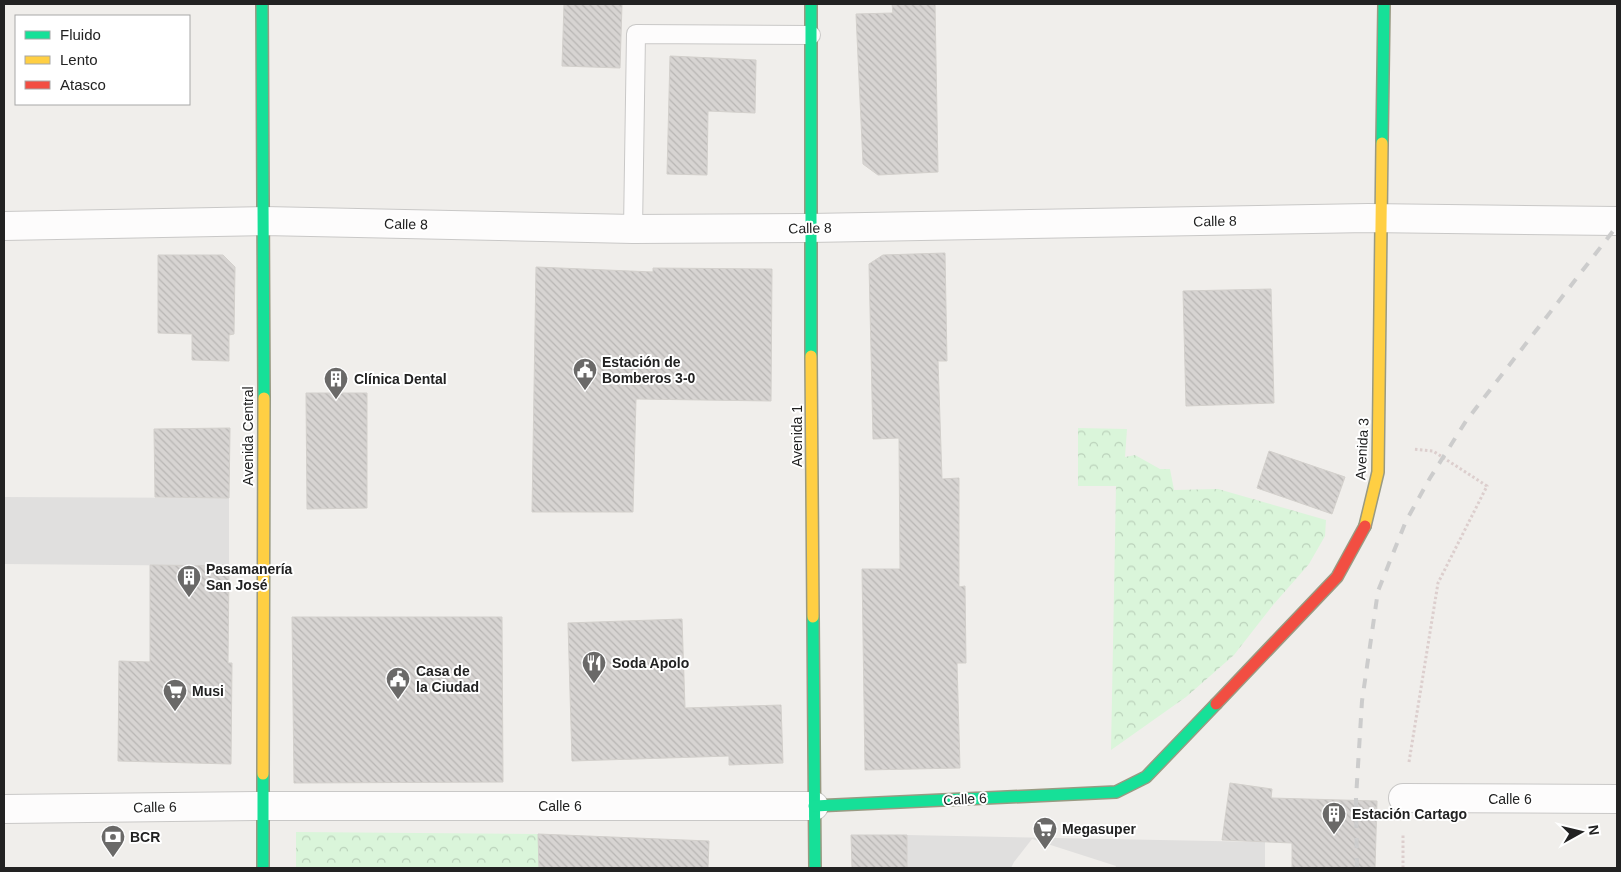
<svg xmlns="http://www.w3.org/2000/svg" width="1621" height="872" font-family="Arial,sans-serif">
	<defs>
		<pattern id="park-crowns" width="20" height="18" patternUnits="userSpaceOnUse" patternTransform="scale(1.25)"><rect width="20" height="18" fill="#daf5da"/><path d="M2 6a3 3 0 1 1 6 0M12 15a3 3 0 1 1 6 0" fill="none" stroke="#bbd2bb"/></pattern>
		<pattern id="building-back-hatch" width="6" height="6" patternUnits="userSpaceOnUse" patternTransform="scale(1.25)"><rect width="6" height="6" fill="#d7d4d2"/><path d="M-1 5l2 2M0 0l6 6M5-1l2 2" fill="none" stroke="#b8b6b4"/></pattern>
	</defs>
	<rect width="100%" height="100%" fill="#f0eeeb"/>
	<g fill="url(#park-crowns)">
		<polygon points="1078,428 1127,429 1125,457 1135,455 1160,469 1170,469 1174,490 1218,489 1326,520 1325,536 1309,564 1273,605 1234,655 1186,697 1111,750 1116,486 1078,486"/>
		<polygon points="296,832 538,834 539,868 296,868"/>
	</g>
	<g fill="#e0dfde">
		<polygon points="4,497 229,498 229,566 4,564"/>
		<polygon points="907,835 1265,842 1265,868 1115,868 1116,866 1032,839 1014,862 1011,868 907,868"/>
	</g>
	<g fill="url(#building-back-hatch)" stroke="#d3d0cc">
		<polygon points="564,4 622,4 620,68 562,66"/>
		<polygon points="892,4 935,4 938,172 878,175 863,164 856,14 893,13"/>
		<polygon points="670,56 756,60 755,113 708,111 707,175 667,174"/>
		<polygon points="945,253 947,361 938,361 942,479 959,478 959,587 965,586 966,663 957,663 960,768 865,770 862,569 900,569 899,438 873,439 869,264 883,255"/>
		<polygon points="158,255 223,255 235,267 234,334 229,335 229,361 192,360 192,334 158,333"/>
		<polygon points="536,267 653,272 653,268 772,269 771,401 636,399 633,512 532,512"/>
		<polygon points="1271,289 1274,403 1186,406 1183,291"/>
		<polygon points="306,393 367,393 367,508 307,509"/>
		<polygon points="230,428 229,498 155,497 154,429"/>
		<polygon points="1269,451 1345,477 1332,514 1257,488"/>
		<polygon points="150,565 229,566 228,663 232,663 231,764 118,761 119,661 150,662"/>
		<polygon points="292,617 502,617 503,782 294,783"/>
		<polygon points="682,619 685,708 781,705 783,763 729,765 729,756 572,761 568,623"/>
		<polygon points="1230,783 1272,789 1271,798 1377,801 1375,868 1292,868 1292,843 1222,840"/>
		<polygon points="538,834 709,841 708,868 539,868"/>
		<polygon points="851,835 907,835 907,868 852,868"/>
	</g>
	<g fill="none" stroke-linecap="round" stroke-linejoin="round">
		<defs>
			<polyline id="lane" points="633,229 636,34 811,35"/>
			<g id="street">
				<polyline points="4,226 264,221 633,229 810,228 1368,218 1617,221"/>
				<polyline points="1403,798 1617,799"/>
				<polyline points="4,809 263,806 814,806"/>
			</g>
			<g id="fast">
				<polyline points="262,4 264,398"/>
				<polyline points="1382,143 1384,4"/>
				<polyline points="811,356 811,4"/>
				<polyline points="813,617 815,868"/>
				<polyline points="814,806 1116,792 1146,777 1216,704"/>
				<polyline points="263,868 263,774"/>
			</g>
			<g id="slow">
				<polyline points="811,356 813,617"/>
				<polyline points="1365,526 1378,472 1382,143"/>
				<polyline points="263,774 264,398"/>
			</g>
			<polyline id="jam" points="1216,704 1337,577 1365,526"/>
		</defs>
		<use href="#lane" stroke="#c9c8c7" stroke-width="20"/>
		<use href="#street" stroke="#c9c8c7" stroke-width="30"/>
		<use href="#fast" stroke="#999a82" stroke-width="14"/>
		<use href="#slow" stroke="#999a82" stroke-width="14"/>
		<use href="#jam" stroke="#999a82" stroke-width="14"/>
		<g stroke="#dccecd" stroke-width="3" stroke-dasharray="2.5 2.5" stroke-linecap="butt">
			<polyline points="1409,762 1438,583 1487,486 1433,451 1413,449"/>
			<polyline points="1403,868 1403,833"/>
		</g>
		<use href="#lane" stroke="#fdfcfc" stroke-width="18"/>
		<use href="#street" stroke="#fdfcfc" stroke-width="28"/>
		<use href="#fast" stroke="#16e098" stroke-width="11"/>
		<use href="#slow" stroke="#ffcf43" stroke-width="11"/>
		<use href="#jam" stroke="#f24e42" stroke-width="11"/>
		<polyline stroke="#ccc" stroke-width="4" stroke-dasharray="10 10" stroke-linecap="butt" points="1357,868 1356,798 1362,701 1378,591 1406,521 1430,478 1466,421 1617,226"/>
	</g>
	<defs>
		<symbol id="civic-pin" viewBox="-11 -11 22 30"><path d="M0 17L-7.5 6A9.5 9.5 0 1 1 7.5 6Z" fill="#6a6968" stroke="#fff"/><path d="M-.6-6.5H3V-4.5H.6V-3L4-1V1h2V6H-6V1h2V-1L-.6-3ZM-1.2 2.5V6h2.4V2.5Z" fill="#fff"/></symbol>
		<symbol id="building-pin" viewBox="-11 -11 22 30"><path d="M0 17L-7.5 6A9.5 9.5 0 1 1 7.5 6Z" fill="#6a6968" stroke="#fff"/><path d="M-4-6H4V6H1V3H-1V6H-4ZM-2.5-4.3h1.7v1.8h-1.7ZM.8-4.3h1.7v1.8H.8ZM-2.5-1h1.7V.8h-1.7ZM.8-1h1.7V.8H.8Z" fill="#fff"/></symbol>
		<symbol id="restaurant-pin" viewBox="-11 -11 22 30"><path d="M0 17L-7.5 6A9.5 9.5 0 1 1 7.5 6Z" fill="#6a6968" stroke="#fff"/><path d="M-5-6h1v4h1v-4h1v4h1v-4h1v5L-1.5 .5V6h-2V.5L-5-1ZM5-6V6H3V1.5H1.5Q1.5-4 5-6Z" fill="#fff"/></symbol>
		<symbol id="supermarket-pin" viewBox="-11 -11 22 30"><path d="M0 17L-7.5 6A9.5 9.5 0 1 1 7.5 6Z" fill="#6a6968" stroke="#fff"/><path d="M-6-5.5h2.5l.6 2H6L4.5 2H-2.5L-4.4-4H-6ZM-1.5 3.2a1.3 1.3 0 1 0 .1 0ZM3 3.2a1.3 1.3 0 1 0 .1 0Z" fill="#fff"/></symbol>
		<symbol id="bank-pin" viewBox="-11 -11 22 30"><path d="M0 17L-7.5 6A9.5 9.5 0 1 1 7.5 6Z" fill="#6a6968" stroke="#fff"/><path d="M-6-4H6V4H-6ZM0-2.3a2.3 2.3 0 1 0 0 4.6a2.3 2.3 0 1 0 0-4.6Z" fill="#fff"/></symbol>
	</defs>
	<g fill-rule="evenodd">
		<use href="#civic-pin" x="571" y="356" width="28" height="38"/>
		<use href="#building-pin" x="322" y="365" width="28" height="38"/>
		<use href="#building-pin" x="175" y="563" width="28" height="38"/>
		<use href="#restaurant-pin" x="580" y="649" width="28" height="38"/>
		<use href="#civic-pin" x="384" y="665" width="28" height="38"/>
		<use href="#supermarket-pin" x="161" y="677" width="28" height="38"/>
		<use href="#building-pin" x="1320" y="800" width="28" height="38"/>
		<use href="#supermarket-pin" x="1031" y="815" width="28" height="38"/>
		<use href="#bank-pin" x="99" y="823" width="28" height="38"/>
	</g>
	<g text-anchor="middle" stroke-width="4" stroke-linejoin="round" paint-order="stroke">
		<g font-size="14" fill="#222" stroke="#fff">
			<text transform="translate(1215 221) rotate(-1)" y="5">Calle 8</text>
			<text transform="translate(406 224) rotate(1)" y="5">Calle 8</text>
			<text transform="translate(810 228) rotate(-1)" y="5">Calle 8</text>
			<text transform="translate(248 436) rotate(-90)" y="5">Avenida Central</text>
			<text transform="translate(797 436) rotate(-90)" y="5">Avenida 1</text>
			<text transform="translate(1362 449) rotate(-87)" y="5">Avenida 3</text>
			<text transform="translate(965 799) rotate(-3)" y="5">Calle 6</text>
			<text x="1510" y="804">Calle 6</text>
			<text x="560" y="811">Calle 6</text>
			<text transform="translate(155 807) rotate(-1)" y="5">Calle 6</text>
		</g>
		<g font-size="14" font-weight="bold" fill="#222" stroke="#fff" text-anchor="start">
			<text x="602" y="367">Estación de<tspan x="602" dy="16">Bomberos 3-0</tspan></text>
			<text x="354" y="384">Clínica Dental</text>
			<text x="206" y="574">Pasamanería<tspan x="206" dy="16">San José</tspan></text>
			<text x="612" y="668">Soda Apolo</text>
			<text x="416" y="676">Casa de<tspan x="416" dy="16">la Ciudad</tspan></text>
			<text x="192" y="696">Musi</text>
			<text x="1352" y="819">Estación Cartago</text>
			<text x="1062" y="834">Megasuper</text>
			<text x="130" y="842">BCR</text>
		</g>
	</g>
	<rect width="1621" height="872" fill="none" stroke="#222222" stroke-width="10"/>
	<rect x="15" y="15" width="175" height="90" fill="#ffffff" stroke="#a7a7a7"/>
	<rect x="25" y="31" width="25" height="8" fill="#16e098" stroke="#a7a7a7"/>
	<text x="60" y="40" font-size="15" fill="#222222">Fluido</text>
	<rect x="25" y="56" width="25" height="8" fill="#ffcf43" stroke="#a7a7a7"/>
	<text x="60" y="65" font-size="15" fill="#222222">Lento</text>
	<rect x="25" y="81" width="25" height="8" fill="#f24e42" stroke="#a7a7a7"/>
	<text x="60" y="90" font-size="15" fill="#222222">Atasco</text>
	<g transform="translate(1581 832) rotate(82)" stroke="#ffffff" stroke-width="4" paint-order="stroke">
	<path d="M0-4L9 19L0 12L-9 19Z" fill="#222222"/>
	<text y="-8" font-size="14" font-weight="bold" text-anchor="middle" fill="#222222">N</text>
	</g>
</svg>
